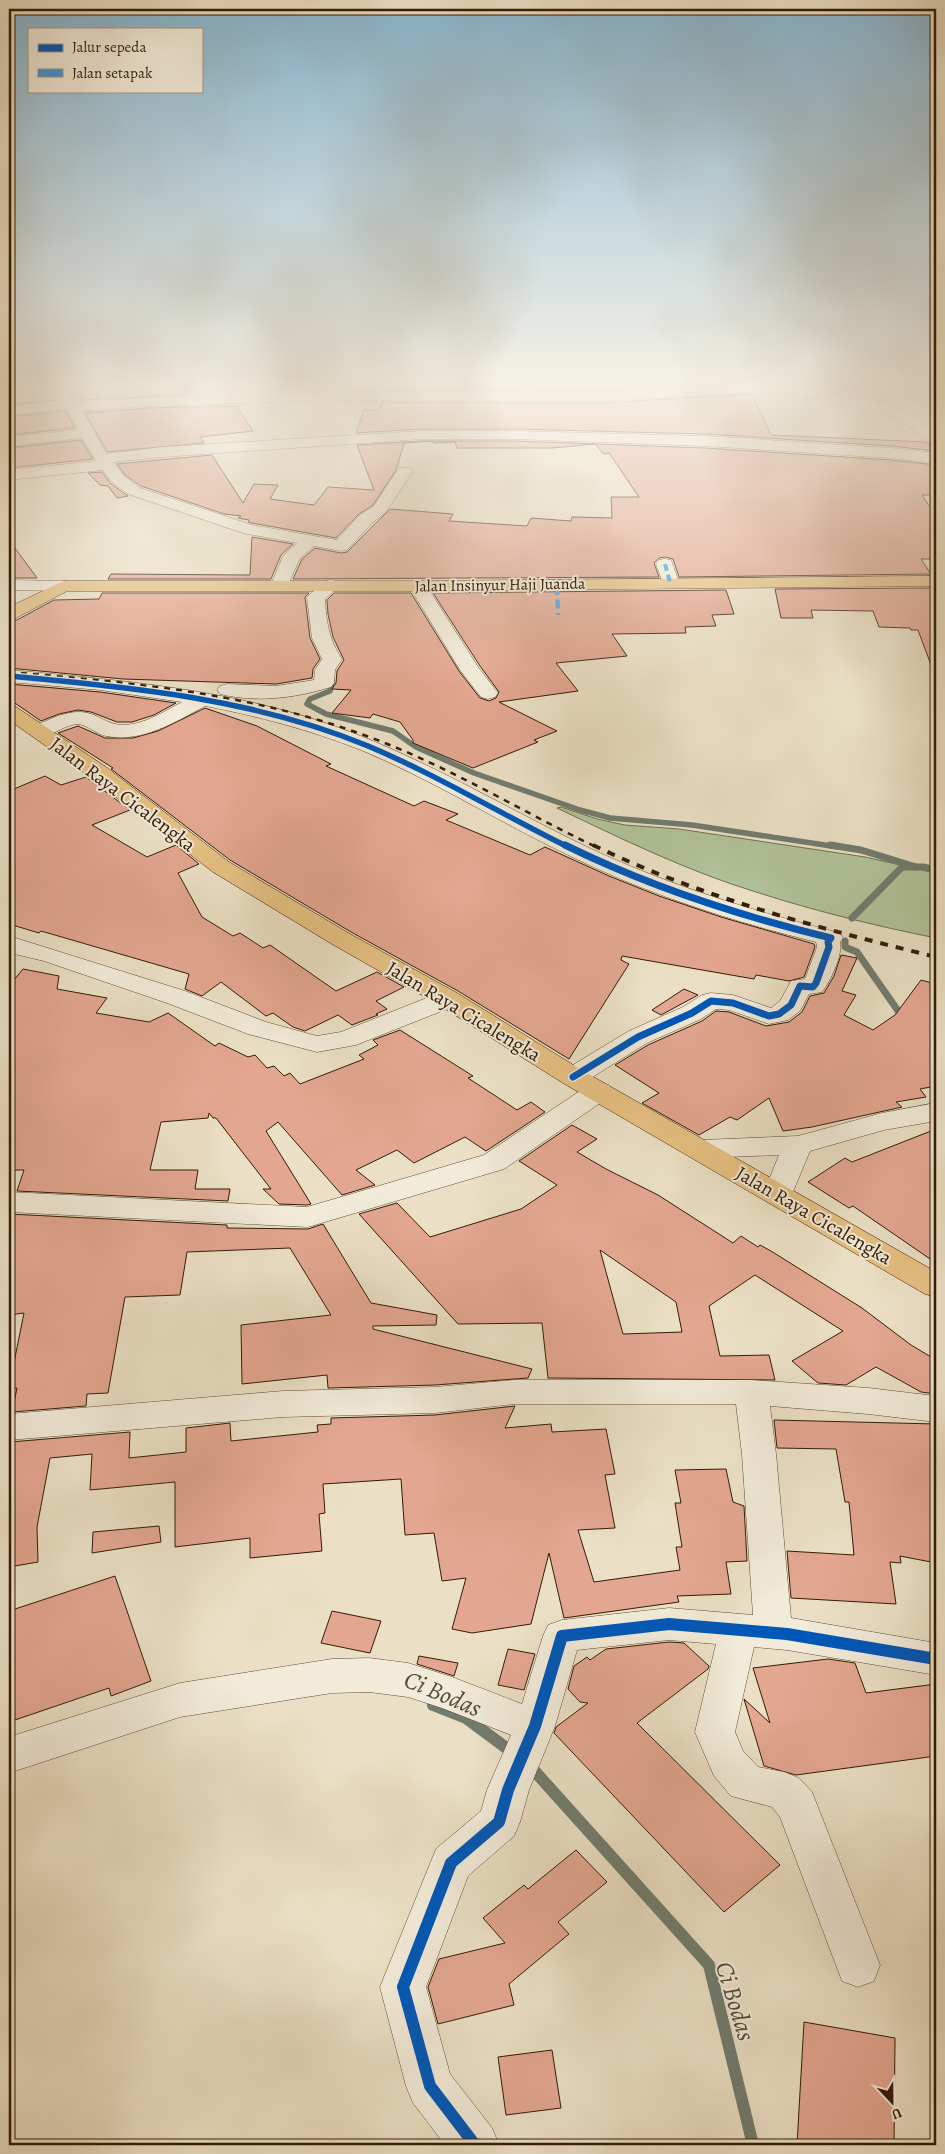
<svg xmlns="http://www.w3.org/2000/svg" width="945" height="2154" font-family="Alegreya,serif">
	<rect width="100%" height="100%" fill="#ebe0c5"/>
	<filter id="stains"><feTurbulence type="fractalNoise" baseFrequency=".004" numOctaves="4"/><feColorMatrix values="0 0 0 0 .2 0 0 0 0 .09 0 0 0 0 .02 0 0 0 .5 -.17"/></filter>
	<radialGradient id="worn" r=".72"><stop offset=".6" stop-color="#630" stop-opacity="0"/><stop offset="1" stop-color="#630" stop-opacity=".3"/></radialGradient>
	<path fill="#b1c39a" stroke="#726f50" d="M561 807 597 819 625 825 679 829 865 857 936 873V938C876 926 815 911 756 892 687 871 622 839 557 808Z"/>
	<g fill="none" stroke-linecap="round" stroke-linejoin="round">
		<polyline stroke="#707c6e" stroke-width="5.5" points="332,683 330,691 310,699 307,704 326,714 393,731 416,747 474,773 580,810 610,818 692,825 838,847"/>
		<g stroke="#707c6e" stroke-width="7">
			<polyline points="830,845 861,850 916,867"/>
			<polyline points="852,918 902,867 923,867 936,870"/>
			<polyline points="845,941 845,947 857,952 903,1018"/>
		</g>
		<g stroke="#707c6e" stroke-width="12">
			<polyline points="433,1705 466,1718 513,1753"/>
			<polyline points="530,1766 709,1965 753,2145"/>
		</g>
	</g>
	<g fill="#e3a690" stroke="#341b06" fill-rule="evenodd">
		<polygon points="22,386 45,386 56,400 9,405 9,390 24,389"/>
		<polygon points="63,386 185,386 186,395 78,400"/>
		<polygon points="448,386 651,387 702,386 601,391 384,390 446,389"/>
		<polygon points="752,394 771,435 926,442 936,451 891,446 705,434 515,429 422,429 356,433 364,410 380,410 382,402 601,403"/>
		<polygon points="224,406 237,406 253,431 200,437 204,443 107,452 85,413 148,408"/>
		<polygon points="66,411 75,428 9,435 9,417"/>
		<polygon points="81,440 93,459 9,468 9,448"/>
		<polygon points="422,441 515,441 705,448 891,460 936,465 936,495 922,495 934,513 930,513 936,525 936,559 921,559 931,574 679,577 673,559 665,557 659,558 654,563 659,577 293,579 302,559 315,548 341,553 347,552 390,509 453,514 449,521 527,526 531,518 571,521 572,517 612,518 611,497 639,497 609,453 604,454 595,444 552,448 457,448 455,442 433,443 433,441 404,443 396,470 373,505 359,514 336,538 252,523 248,522 249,520 238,518 241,516 224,514 141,486 125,475 117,464 212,455 243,503 254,484 278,485 270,499 314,505 328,487 374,490 357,445"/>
		<polygon points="102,472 111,484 128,496 117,498 108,486 100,485 88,473"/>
		<polygon points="252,537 293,544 281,555 271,579 108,579 111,574 250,575"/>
		<polygon points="9,540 37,578 9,578"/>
		<polygon points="936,588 936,672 934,673 918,630 911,630 910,628 879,627 873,611 811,610 813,618 781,618 775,589"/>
		<polygon points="726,590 734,614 712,615 716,626 685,627 686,633 612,634 627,656 556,663 578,691 499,702 557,731 534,740 538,742 473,768 413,743 413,740 400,722 373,714 370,718 332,713 351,690 332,689 336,683 337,671 344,660 333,637 328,614 327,600 334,593 411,593 459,671 480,698 489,701 496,698 499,692 480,666 433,593"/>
		<polygon points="102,593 309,593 305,597 310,638 320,659 313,669 312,678 276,684 123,679 9,668 9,621 17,620 54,600 99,599"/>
		<polygon points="9,684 100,692 176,703 154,715 132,722 117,722 91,712 78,710 59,714 41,721 9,699"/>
		<polygon points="205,708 257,726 331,764 326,766 414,806 424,801 458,814 446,820 530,855 545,847 609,876 659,896 721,917 814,944 815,947 804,977 789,981 756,975 754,979 622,956 621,960 629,964 569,1059 458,991 351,932 230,860 111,769 113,768 58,733 78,726 105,738 133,738 158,731"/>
		<polygon points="45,776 61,785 86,777 130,810 92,825 147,857 176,845 199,864 178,873 202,917 233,936 240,933 263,948 270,945 336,991 377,972 404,987 376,1001 387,1009 376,1014 378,1015 352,1025 338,1015 305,1031 293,1027 273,1013 266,1016 221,982 202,996 185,989 189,974 41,931 39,933 9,924 9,791"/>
		<polygon points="841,955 857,958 842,991 856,995 844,1015 873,1030 895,1015 921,980 936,984 936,1086 920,1089 926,1097 896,1102 902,1107 812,1127 783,1131 769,1098 737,1120 730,1117 699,1135 642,1103 659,1093 615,1065 648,1045 702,1021 716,1011 729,1012 766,1026 789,1022 802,1012 810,996 824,993 834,976"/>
		<polygon points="23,969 59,976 57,989 107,998 96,1013 149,1022 168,1013 215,1046 219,1043 248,1057 255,1055 267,1068 274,1066 284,1076 290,1073 300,1084 364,1059 359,1055 378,1045 373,1040 400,1030 473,1076 468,1078 517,1110 531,1102 545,1112 486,1151 465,1137 414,1163 397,1150 356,1170 375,1185 342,1195 278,1122 266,1131 311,1204 307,1205 279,1204 263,1189 271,1189 216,1118 213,1118 209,1113 208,1118 161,1122 150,1170 198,1170 195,1189 230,1189 228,1201 17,1191 24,1170 9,1170 9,986"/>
		<polygon points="684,989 698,995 661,1015 652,1010"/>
		<path d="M572 1125 597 1139 577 1152 606 1169 658 1195 733 1243 741 1236 758 1247 760 1245 771 1251 862 1308 911 1345 936 1360V1394L921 1392 876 1367 846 1385 818 1383 792 1361 843 1331 755 1275 709 1306 720 1356 769 1355 775 1380 548 1378 542 1323 458 1324 359 1214 397 1203 430 1237 521 1209 557 1185 519 1161ZM600 1250 676 1302 682 1332 623 1334Z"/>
		<polygon points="936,1129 936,1263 853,1206 849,1208 808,1182 845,1158 852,1162"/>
		<polygon points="9,1214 227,1225 227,1228 308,1229 323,1224 371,1303 437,1315 436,1325 373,1326 373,1329 532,1369 528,1378 435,1385 328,1388 327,1375 242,1384 241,1325 331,1315 290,1248 187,1252 180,1295 125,1297 108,1393 87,1394 86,1406 12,1412 17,1388 9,1388 9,1387 24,1313 9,1315"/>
		<polygon points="515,1406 505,1428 551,1424 552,1432 606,1429 615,1474 605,1475 615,1528 578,1530 594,1582 680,1570 676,1547 682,1547 675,1503 681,1503 675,1470 726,1469 733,1502 744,1506 747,1561 726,1562 731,1594 677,1596 679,1602 564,1618 549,1553 531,1624 472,1633 452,1629 466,1578 442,1581 434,1533 405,1535 401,1479 323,1484 325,1513 319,1514 322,1551 250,1558 250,1538 175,1547 175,1482 90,1490 92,1454 50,1458 37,1527 38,1562 9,1567 10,1442 130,1432 129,1458 186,1452 186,1428 230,1423 231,1441 318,1432 317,1425 331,1424 331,1418 435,1415"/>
		<polygon points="774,1420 936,1424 936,1563 900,1556 901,1563 890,1562 896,1604 791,1598 787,1551 854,1555 849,1502 845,1502 836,1449 777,1448"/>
		<polygon points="159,1526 161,1542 92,1553 93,1532"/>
		<polygon points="115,1576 151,1681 111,1696 109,1688 9,1722 9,1611"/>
		<polygon points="332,1611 381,1621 370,1653 321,1643"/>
		<polygon points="669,1642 684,1643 709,1666 708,1669 637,1723 780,1865 724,1912 554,1733 556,1727 588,1703 580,1702 568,1689 574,1666 587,1657 590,1660 606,1649"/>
		<polygon points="508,1649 535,1654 524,1690 498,1685"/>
		<polygon points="419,1656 458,1663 454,1676 417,1664"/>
		<polygon points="828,1659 855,1663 866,1693 936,1684 936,1756 796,1775 764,1766 744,1699 770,1723 753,1668"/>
		<polygon points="576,1850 607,1882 558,1922 569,1934 509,1984 514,2005 438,2024 428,1987 439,1959 505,1943 483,1918 524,1885 528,1889"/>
		<polygon points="804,2022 895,2038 894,2145 797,2145"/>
		<polygon points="552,2050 561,2108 506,2115 498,2057"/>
	</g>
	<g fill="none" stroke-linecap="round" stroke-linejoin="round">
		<defs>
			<g id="minor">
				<polygon points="47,386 61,386 77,402 148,398 345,392 601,393 728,386 789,386 893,405 913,415 936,433 936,445 931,444 902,421 884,412 775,391 601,401 345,400 148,406 82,411 106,454 162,447 422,431 515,431 705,436 891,448 936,453 936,463 891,458 705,446 515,439 422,439 162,457 113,462 124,476 140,488 252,525 337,540 360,515 374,506 399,468 411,468 413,471 386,512 372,523 347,550 341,551 314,546 300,558 286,589 280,590 274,589 271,585 283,556 297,543 243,533 128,494 112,482 103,470 9,480 9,470 96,461 82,438 9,446 9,437 78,430 67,409 9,415 9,407 60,401"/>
				<polygon points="893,389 936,396 936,404 888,396 886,393"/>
				<polygon points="665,559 671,560 679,582 676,586 670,587 664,586 656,564 659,560"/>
				<polygon points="9,580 64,581 70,582 73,586 70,590 64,591 9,590"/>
				<path d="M331 580 337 581 340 585 325 599C326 620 329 641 342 659L335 670 334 683 331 687C296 698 256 703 220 694L217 690 220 686 227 684 276 686 314 680 315 670 322 659 312 638 307 597 325 581Z"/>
				<polygon points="418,581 424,582 478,667 498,693 495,697 488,699 481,697 460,670 409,586 412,582"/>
				<path d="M9 670C118 680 230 689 334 726 422 757 502 806 585 846 667 885 753 911 840 933L843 938 840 942C843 955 830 982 822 992L809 994 800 1011 788 1020 769 1024 729 1010 716 1009 701 1019 647 1043 583 1083 573 1085 563 1083 559 1077 563 1071 629 1031 683 1007 702 995 711 993 733 995 771 1008 780 1001 791 981 805 979 817 947 816 942C731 921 648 894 570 856 499 822 433 780 361 750 310 730 258 716 205 706 175 722 142 743 106 736 96 734 88 725 78 724 61 725 49 741 32 736L29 732C33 726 41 723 48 720 63 713 81 708 96 716 107 721 112 725 125 725 145 724 165 711 182 702L100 690 9 682Z"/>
				<polygon points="9,936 185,991 266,1022 317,1036 341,1032 439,993 448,991 457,993 461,999 457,1005 356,1045 317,1052 248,1034 167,1003 44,961 10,953"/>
				<polygon points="599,1083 609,1085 613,1091 609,1097 504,1169 308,1227 9,1212 9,1192 307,1207 484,1155 589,1085"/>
				<polygon points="936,1103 936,1121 884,1130 810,1151 789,1201 778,1204 767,1201 763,1194 779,1155 702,1158 692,1155 688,1149 692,1143 702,1140 798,1136 882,1113"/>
				<polygon points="514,1380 751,1380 868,1388 936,1396 936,1422 868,1414 770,1406 776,1454 791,1618 936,1643 936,1675 787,1650 754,1647 735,1732 743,1751 758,1767 784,1772 799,1778 812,1792 880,1965 874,1981 858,1987 842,1981 780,1817 772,1807 731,1796 714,1776 695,1732 716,1644 669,1640 577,1650 555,1726 529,1790 520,1822 514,1836 468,1876 426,1987 450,2074 492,2128 499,2145 445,2145 413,2103 406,2086 380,1987 436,1849 481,1811 487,1790 511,1735 442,1708 408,1697 369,1692 332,1693 180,1717 9,1773 9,1737 180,1683 332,1659 369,1658 408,1663 452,1677 522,1704 543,1636 548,1625 562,1620 669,1608 753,1615 742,1454 736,1404 514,1404 435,1413 283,1417 9,1440 9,1414 283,1391 435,1387"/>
			</g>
			<g id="major">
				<polygon points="936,576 936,586 418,591 67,591 16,618 9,619 9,607 64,581 418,581"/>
				<polygon points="9,705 16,707 106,767 229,862 350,934 457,993 583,1071 936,1272 936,1297 925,1294 563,1083 439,1005 332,944 213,872 90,777 9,720"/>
			</g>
		</defs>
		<use href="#minor" stroke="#624c36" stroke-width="1"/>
		<use href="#major" stroke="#341b06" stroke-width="1"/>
		<use href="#minor" fill="#f2ebd9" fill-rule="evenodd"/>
		<use href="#major" fill="#e6c082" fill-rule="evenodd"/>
		<path stroke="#341b06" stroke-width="2.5" stroke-dasharray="6 6" stroke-linecap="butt" d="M9 672C128 682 248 693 361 734 443 763 517 809 596 847"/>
		<path stroke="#341b06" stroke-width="4" stroke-dasharray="8 8" stroke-linecap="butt" d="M593 845C702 898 819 928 936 957"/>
		<g stroke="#3e9bdd" stroke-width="4" stroke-dasharray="7 4" stroke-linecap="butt">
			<polyline points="665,564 670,582"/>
			<polyline points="557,583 557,588"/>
		</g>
		<polyline stroke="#3e9bdd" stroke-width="4.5" stroke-dasharray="9 4.5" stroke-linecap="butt" points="557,586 558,615"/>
		<defs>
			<path id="cycleway-far2" d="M9 676C131 687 255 699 368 746 437 775 501 814 568 847"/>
			<path id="cycleway-far1" d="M565 845C650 887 740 916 831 938L828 942 829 947 816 983 813 987 800 986 791 1005 779 1014 769 1016 733 1003 711 1001 692 1013 638 1037 573 1077"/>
			<polyline id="cycleway" points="475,2145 430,2086 403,1987 451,1863 499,1822 508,1790 535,1726 562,1636 669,1624 787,1634 936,1659"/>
		</defs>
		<use href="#cycleway-far2" stroke="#f2ebd9" stroke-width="8"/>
		<use href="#cycleway-far1" stroke="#f2ebd9" stroke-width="10"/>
		<use href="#cycleway" stroke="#f2ebd9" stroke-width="15"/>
		<use href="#cycleway-far2" stroke="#0057b8" stroke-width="5.5"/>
		<use href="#cycleway-far1" stroke="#0057b8" stroke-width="7"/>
		<use href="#cycleway" stroke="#0057b8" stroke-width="12"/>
	</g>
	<linearGradient id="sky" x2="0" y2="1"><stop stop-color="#88b8d3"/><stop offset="0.56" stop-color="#f6f1e5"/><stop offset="1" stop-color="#f6f1e5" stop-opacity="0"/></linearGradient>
	<rect width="945" height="687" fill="url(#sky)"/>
	<g text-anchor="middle" stroke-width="4" stroke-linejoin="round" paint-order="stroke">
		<g font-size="16" fill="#341b06" stroke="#f2ebd9">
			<text transform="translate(500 584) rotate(-1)" y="6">Jalan Insinyur Haji Juanda</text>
		</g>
		<g font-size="20" fill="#341b06" stroke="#f2ebd9">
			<text transform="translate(123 794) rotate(37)" y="7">Jalan Raya Cicalengka</text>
			<text transform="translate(464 1011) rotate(31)" y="7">Jalan Raya Cicalengka</text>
			<text transform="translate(814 1215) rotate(30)" y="7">Jalan Raya Cicalengka</text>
		</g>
		<g font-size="25" font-style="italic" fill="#524c3a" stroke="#f2ebd9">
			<text transform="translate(443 1693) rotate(23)" y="9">Ci Bodas</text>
			<text transform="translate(736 2001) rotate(73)" y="9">Ci Bodas</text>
		</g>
	</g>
	<rect width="945" height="2154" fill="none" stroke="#ebe0c5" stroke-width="30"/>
	<rect x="10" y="10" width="925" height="2134" fill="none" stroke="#341b06" stroke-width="2.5"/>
	<rect x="15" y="15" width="915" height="2124" fill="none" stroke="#341b06"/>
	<rect x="28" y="28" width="175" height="65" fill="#f2ebd9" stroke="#a69885"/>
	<rect x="38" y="44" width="25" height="8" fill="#0057b8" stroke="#a69885"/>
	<text x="72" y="52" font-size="15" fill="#341b06">Jalur sepeda</text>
	<rect x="38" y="69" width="25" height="8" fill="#3e9bdd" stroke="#a69885"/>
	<text x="72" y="78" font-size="15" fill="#341b06">Jalan setapak</text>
	<g transform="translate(892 2102) rotate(158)" stroke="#f2ebd9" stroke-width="4" paint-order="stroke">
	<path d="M0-4L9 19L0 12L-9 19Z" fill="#341b06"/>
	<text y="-8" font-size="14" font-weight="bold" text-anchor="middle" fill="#341b06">U</text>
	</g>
	<rect width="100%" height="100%" filter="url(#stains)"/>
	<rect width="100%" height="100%" fill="url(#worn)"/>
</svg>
